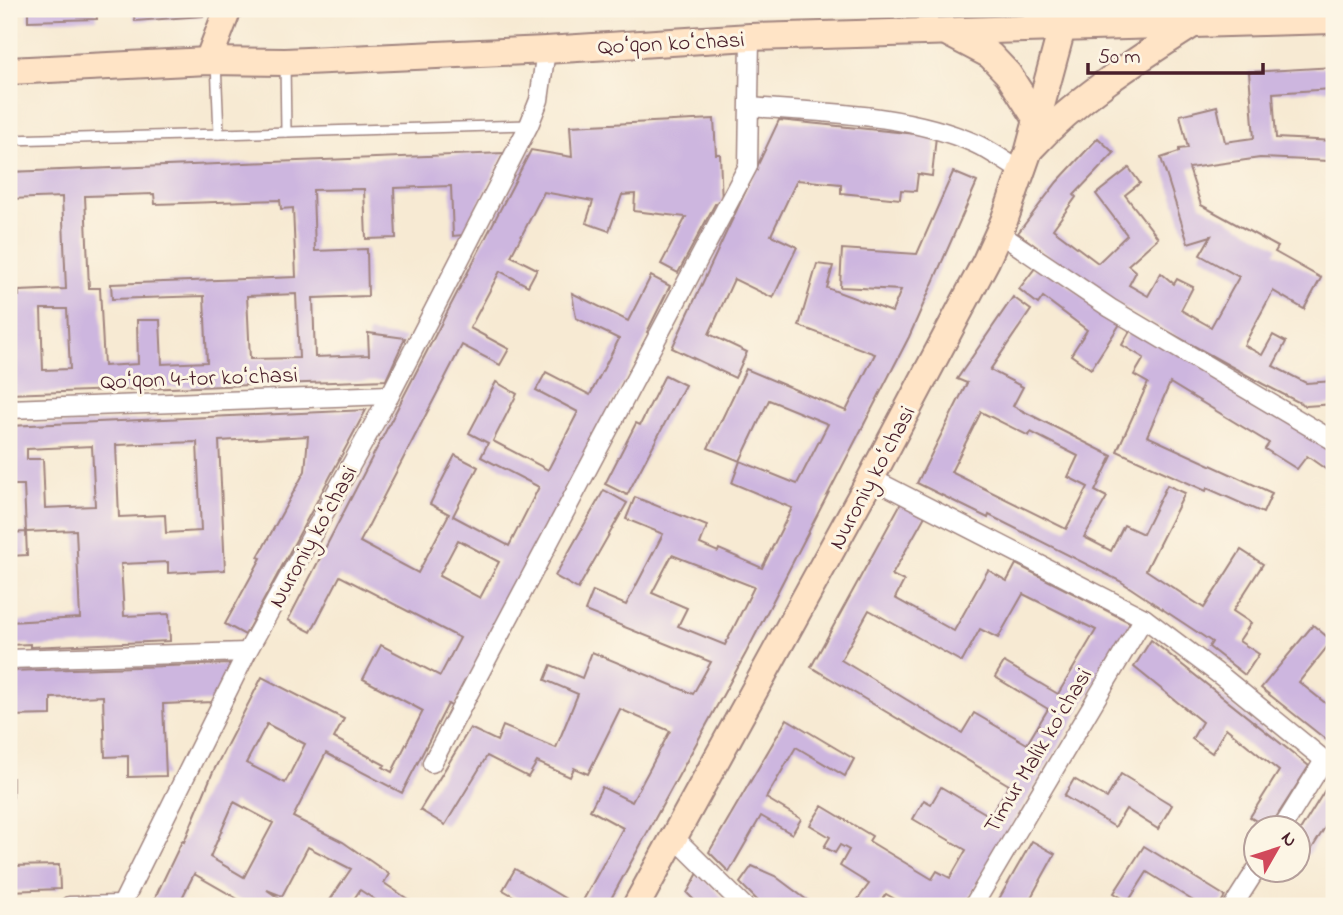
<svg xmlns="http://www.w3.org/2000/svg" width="1343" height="915" font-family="'Indie Flower',sans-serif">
	<rect width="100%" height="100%" fill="#fcf5e5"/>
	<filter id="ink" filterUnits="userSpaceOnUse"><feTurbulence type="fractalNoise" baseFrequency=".0143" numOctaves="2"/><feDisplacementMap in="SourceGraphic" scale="14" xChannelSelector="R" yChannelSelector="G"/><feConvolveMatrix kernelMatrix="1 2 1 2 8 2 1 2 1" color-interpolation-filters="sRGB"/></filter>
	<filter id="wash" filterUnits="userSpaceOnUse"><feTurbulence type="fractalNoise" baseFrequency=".00686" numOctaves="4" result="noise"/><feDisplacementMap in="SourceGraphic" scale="28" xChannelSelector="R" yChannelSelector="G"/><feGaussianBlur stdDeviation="1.57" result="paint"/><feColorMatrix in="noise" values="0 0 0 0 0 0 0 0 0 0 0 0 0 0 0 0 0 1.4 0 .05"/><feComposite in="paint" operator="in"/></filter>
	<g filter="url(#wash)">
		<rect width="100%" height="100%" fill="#f7ead3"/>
		<g id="blocks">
			<g fill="#cdb6df" fill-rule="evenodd">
				<polygon points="28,9 96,9 97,19 28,21"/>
				<polygon points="132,9 205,9 203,16 135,21"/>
				<polygon points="1334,67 1334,108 1332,108 1331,89 1273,93 1276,138 1334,141 1334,214 1332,214 1329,161 1260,158 1189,168 1201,205 1278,247 1275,252 1321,278 1304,309 1273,291 1244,345 1262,355 1273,335 1286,342 1273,366 1306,383 1334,381 1334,404 1306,406 1263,384 1098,293 1018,233 1057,182 1098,138 1114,153 1074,195 1076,197 1053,229 1098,263 1127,235 1096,194 1129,168 1140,183 1125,195 1158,238 1128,265 1136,272 1129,285 1148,296 1161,273 1174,284 1177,279 1193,287 1181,310 1211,327 1239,277 1200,255 1211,236 1188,243 1161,158 1179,152 1179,149 1188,148 1180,115 1217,106 1225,142 1254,138 1249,72"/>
				<path d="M714 119 716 154H720L722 204H715L678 273 661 264 686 217 634 211 635 194 622 195 609 231 586 223 593 201 544 192 511 256 537 269 528 286 500 271 470 328 509 349 500 365 462 345 360 542 418 573 449 514 430 504 455 455 478 467 453 516 509 546 539 487 481 457 488 443 469 433 496 382 517 394 493 441 548 470 578 412 536 390 546 372 590 395 619 339 576 318 572 293 628 321 651 276 670 286 647 332 649 333 454 708 448 704 402 793 326 753 293 817 343 842 389 874 384 883 418 906H373L377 901 360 890 349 906H326L351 869 308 847 282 896 267 890 290 906H250L194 874 178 906H151L182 841 184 842 212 774 262 677 344 719 334 738 385 765 383 767 392 772 423 711 363 679 381 645 440 676 460 638 340 576 311 632 288 620 531 150 572 157 570 126ZM458 540 499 562 480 598 439 576ZM267 724 305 744 285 783 246 763ZM234 802 273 823 244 877 210 857Z"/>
				<polygon points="779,120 936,136 932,176 918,174 916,191 901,190 900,199 841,193 841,184 797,180 771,235 797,247 773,298 734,279 709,334 747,352 735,378 672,348"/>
				<path d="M504 153 463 235 453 236 451 186 394 188 396 238 366 239 364 189 313 190 315 251 367 249 368 296 313 298 315 357 369 355 368 333 405 338 386 380 9 394V296H19V291L66 289 62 197 9 199V172ZM154 194 155 204 280 200 281 209 293 208 296 277 111 284 112 299 204 296 207 362 162 364 160 320H137L138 364 104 366 100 288H89L85 196ZM296 294 299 358 250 359 247 296ZM41 309H67L70 369 43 370Z"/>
				<path d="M953 172 977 182 909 337 746 653 607 906H580L623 828 590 810 602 787 632 802 670 731 620 709 588 774 574 768 570 777 537 762 528 777 487 756 445 825 420 810 470 728 497 741 503 726 556 748 578 694 545 680 551 665 582 678 592 652 693 694 711 662 585 611 593 591 626 605 663 534 626 519 635 497 707 526 700 544 718 552 719 549 762 568 792 508 732 483 740 461 708 448 746 369 846 411 875 354 799 326 817 264 833 266 827 288 892 312 901 290 840 287 842 249 917 254ZM769 400 828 424 797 484 740 461ZM672 555 754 587 725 645 678 626 687 608 652 593Z"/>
				<polygon points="1039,263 1120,324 1091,369 1071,355 1087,330 1043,297 1038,304 1019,289"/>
				<path d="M1013 297 1031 310 990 370 1023 387 1013 406 1112 456 1095 491 1107 497 1084 537 1111 551 1124 525 1143 534 1167 485 1185 493 1146 570 1204 608 1241 550 1263 564 1233 611 1251 623 1239 641 1259 654 1245 675 1209 647 1212 642 1120 581 989 515 988 518 917 483 967 383 957 379ZM981 412 1029 436 1031 432 1078 456 1068 477 1088 487 1066 529 951 472Z"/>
				<polygon points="1134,324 1334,447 1334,475 1307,456 1297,469 1265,449 1269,443 1170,383 1147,436 1272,493 1263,513 1207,488 1206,491 1117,451 1148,383 1134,375 1144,358 1122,345"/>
				<polygon points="665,375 685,385 627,495 605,484 636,423 640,425"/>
				<path d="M366 410 245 635 225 624 261 558 258 557 305 471 308 436 219 441 225 570 168 573V562L121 564 124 616 169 614 170 641 30 647V644L9 645V622L80 618 76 530 26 532 27 555 9 556V533L26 532 24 485H9V426ZM197 442 201 531 166 533 165 515 119 517 116 445ZM92 446 95 506 45 508 43 459H27V449Z"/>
				<polygon points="604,490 627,503 578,589 555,576"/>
				<path d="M901 503 925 516 892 575 904 581 895 598 954 631 988 570 1007 581 1016 564 1131 623 964 906H907L886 894 877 906H853L869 884 840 866 849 850 840 845 835 853 824 847 830 837 810 825 822 806 872 836 869 841 932 879 937 871 950 878 966 850 913 819 924 800 931 804 941 787 990 816 1009 785 811 667ZM1023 594 1096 630 1058 694 1004 662 995 677 1048 709 1027 744 974 713 962 733 841 660 869 610 962 662 980 629 998 638Z"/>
				<polygon points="1313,625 1332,641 1299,682 1334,710 1334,746 1261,688"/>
				<polygon points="1151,640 1309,766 1270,827 1266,827 1250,817 1279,771 1226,728 1212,753 1192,739 1202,722 1134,667"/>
				<polygon points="231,664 213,702 163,704 166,776 128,777 128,756 105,757 103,696 51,698 51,715 9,716 9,671"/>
				<polygon points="787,719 854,759 845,776 796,747 766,798 801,819 792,834 761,816 729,872 709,852"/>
				<polygon points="1121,774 1172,805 1158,829 1126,809 1115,827 1064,796 1074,779 1107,798"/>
				<rect x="9" y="778" width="4" height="19"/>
				<polygon points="1328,785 1334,790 1334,817 1332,816 1308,855 1298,849 1298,834"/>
				<polygon points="1032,841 1055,854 1029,901 1039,906 995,906"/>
				<polygon points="1144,846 1225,896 1219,906 1193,906 1195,902 1147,872 1128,902 1114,893"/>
				<polygon points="59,865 60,889 9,891 9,866"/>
				<polygon points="752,866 775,876 815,906 763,906 740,883"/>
				<polygon points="515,869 578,906 531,906 503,890"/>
				<polygon points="698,873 731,906 700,906 687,893"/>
			</g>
		</g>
	</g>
	<g filter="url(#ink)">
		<use href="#blocks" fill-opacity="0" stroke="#a0847f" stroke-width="2"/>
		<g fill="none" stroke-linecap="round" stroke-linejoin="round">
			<defs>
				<g id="lane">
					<polyline points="216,62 219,134"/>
					<polyline points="285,63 286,132"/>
					<polyline points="9,101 11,140"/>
					<polyline points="9,140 529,125"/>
				</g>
				<g id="street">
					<path d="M750 107C824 113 905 113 974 143 990 150 1006 162 1021 171"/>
					<polyline points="999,233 1110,308 1334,441"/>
					<polyline points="9,409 390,395"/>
					<polyline points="871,478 1144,618 1225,679 1334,768"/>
					<polyline points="9,659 247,652"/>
					<polyline points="432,763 748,166 750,37"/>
					<polyline points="1282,828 1325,759"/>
					<polyline points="674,837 744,906"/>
					<polyline points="69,906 122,905"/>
					<polyline points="121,906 247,652 390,395 529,125 539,100 546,50"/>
					<polyline points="973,906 1144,618"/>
					<polyline points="1233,906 1256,870"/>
				</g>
				<g id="secondary">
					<polyline points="950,34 990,55 1008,74 1036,118"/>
					<polyline points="208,61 228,9"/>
					<polyline points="9,71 208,61 285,62 546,50 750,37 1334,20"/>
					<path d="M1030 149C1077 98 1135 61 1193 24"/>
					<polyline points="636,906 871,478 986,261 1004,221 1029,150 1062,28"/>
				</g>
			</defs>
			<use href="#lane" stroke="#a0847f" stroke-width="12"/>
			<use href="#street" stroke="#a0847f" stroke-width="21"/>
			<use href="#secondary" stroke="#a0847f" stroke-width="30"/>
			<use href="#lane" stroke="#fff" stroke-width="9"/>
			<use href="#street" stroke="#fff" stroke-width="18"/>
			<use href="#secondary" stroke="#ffe4c6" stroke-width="26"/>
		</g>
	</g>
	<g text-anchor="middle" stroke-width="6" stroke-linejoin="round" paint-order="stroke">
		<g font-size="23" fill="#4a1f2b" stroke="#fcf5e5">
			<text transform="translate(671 42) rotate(-3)" y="8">Qoʻqon koʻchasi</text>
			<text transform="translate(199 377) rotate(-2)" y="8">Qoʻqon 4-tor koʻchasi</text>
			<text transform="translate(871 477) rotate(-62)" y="8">Nuroniy koʻchasi</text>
			<text transform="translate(312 536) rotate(-61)" y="8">Nuroniy koʻchasi</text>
			<text transform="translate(1037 750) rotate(-59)" y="8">Timur Malik koʻchasi</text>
		</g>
	</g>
	<rect width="1343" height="915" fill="none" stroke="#fcf5e5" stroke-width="35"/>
	<g transform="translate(1277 849) rotate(51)"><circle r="33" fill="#fcf5e5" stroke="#b59f9b" stroke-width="2"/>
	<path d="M0-5L12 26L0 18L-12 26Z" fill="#d1495b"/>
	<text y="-10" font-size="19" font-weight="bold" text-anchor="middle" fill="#4a1f2b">N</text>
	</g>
	<path d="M1088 63v10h175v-10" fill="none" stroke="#4a1f2b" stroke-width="3.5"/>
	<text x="1098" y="63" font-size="21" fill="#4a1f2b" stroke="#fcf5e5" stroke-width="5" paint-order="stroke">50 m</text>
</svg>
